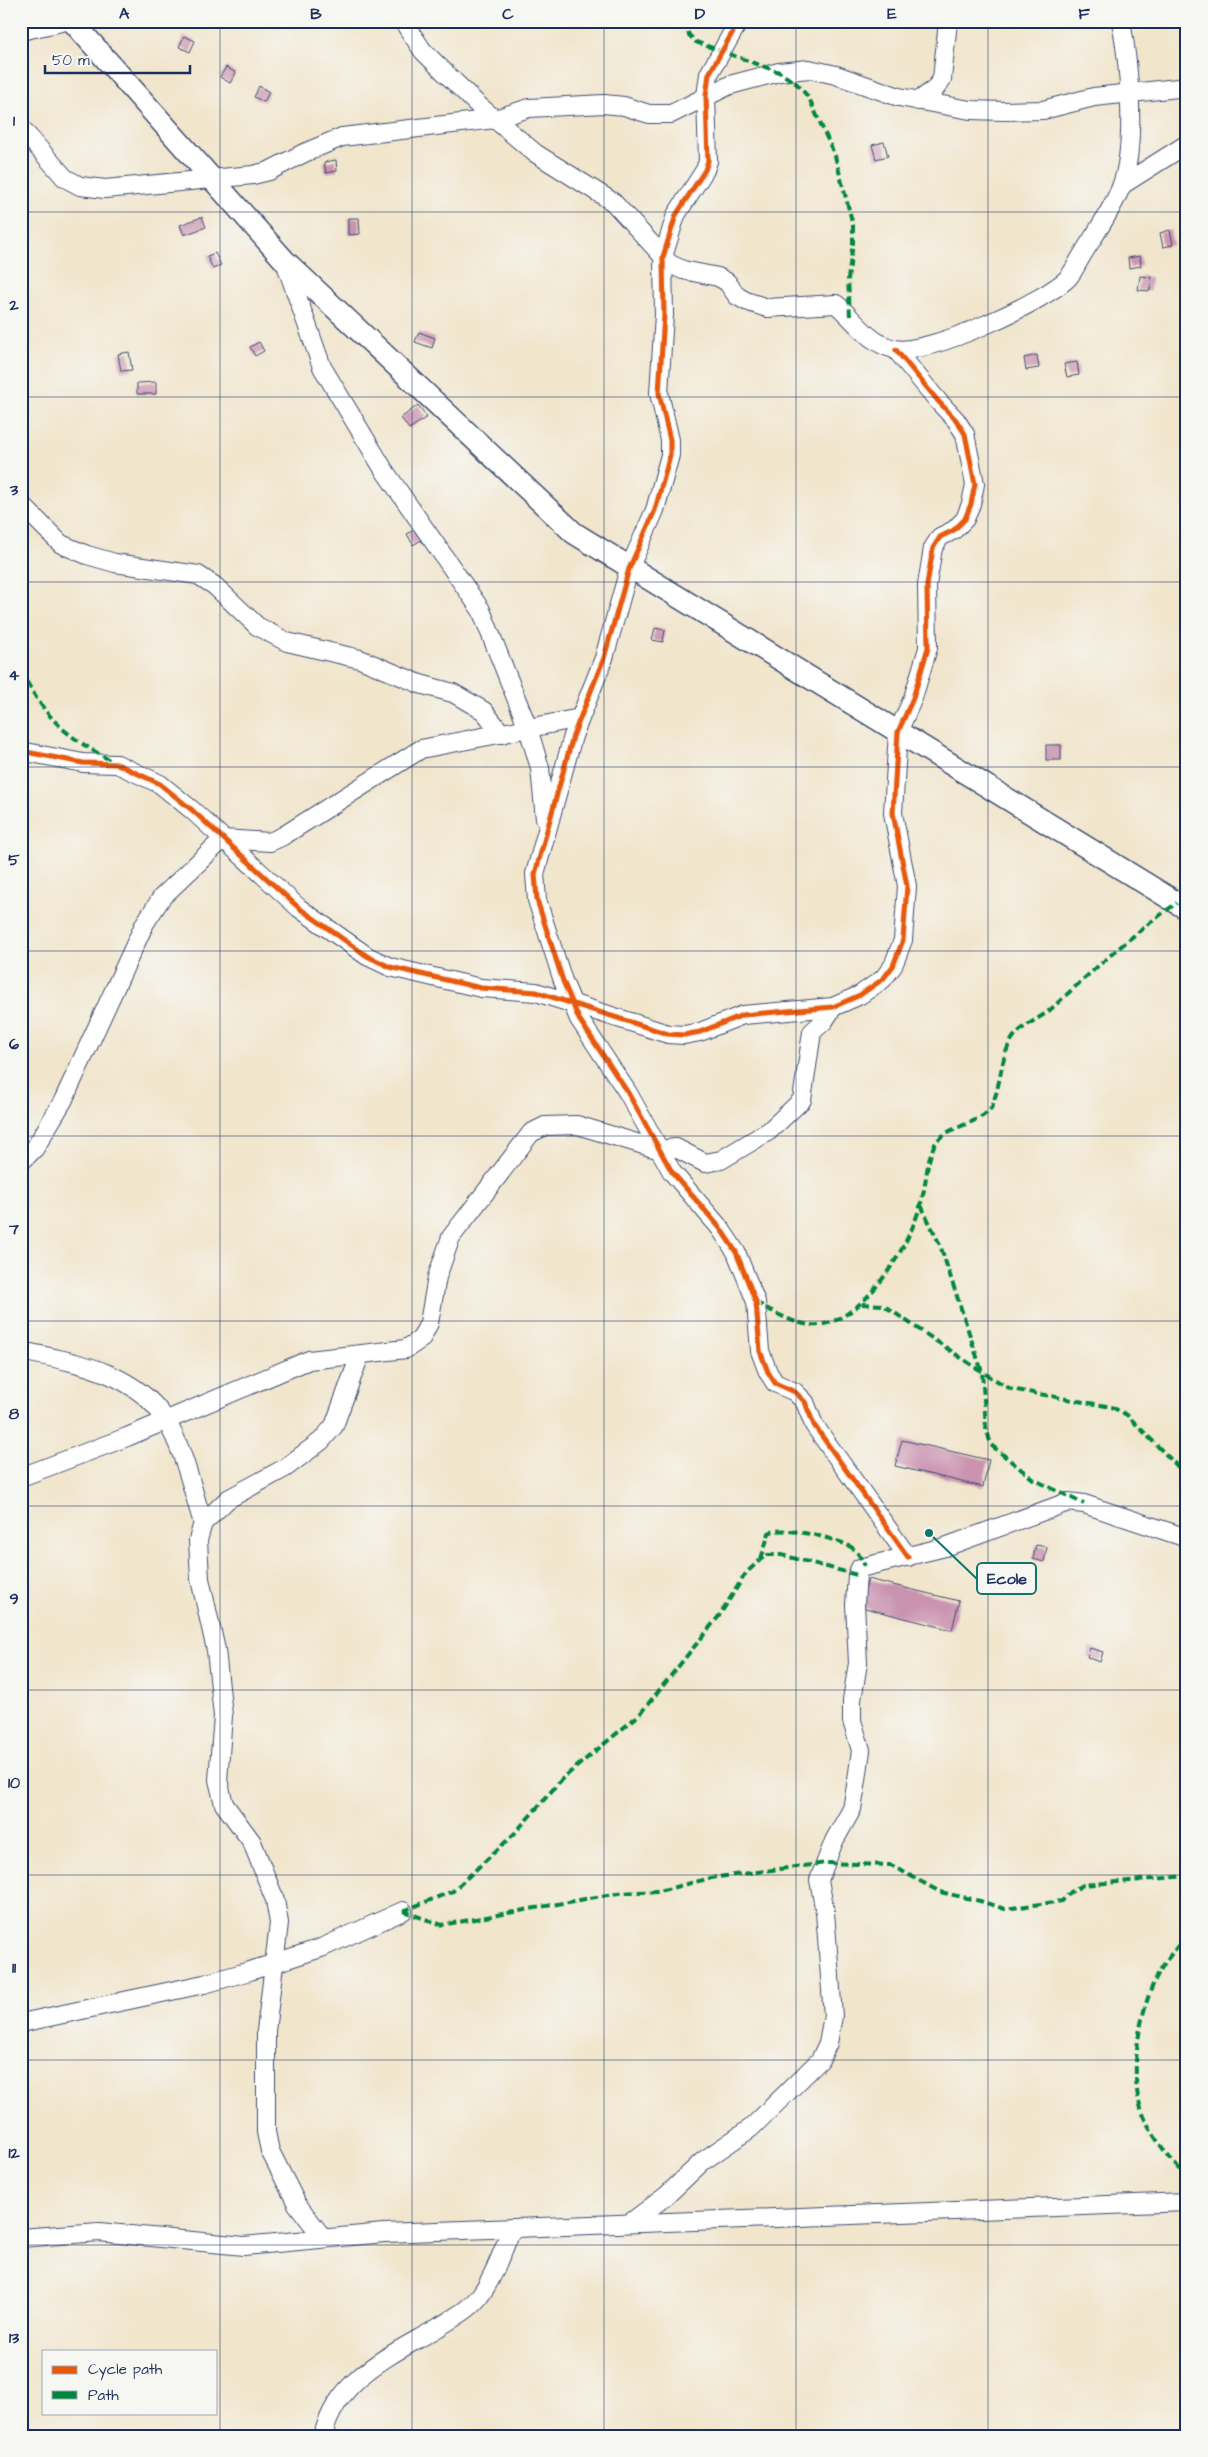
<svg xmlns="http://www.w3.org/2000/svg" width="1208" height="2457" font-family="'Architects Daughter',sans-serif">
	<rect width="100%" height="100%" fill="#f6f6f2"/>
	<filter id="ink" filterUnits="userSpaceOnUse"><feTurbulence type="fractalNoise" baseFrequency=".02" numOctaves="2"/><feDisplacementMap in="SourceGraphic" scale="10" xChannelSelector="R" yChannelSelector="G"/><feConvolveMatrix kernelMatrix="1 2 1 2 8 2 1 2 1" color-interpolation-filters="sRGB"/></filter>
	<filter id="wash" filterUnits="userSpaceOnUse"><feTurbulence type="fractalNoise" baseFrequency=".0096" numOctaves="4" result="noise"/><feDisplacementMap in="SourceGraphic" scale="20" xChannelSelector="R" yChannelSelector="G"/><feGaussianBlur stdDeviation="1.12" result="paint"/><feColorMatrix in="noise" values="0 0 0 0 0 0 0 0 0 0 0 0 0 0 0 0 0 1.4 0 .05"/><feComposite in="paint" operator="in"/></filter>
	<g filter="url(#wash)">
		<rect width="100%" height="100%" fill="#f1e5cc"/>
		<g id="blocks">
			<g fill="#ca93b0">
				<polygon points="184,36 195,41 190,52 179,47"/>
				<polygon points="226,67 236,73 230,83 220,77"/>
				<polygon points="259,86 269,92 264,102 254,97"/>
				<polygon points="884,142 888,156 876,159 872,145"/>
				<polygon points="336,160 337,171 326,173 324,162"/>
				<polygon points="202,217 206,227 184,235 180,225"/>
				<polygon points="348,218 359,218 360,234 348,235"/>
				<polygon points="1170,230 1173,245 1163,247 1160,233"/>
				<polygon points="215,253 221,265 213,269 207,256"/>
				<polygon points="1140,256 1141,266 1129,268 1128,258"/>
				<polygon points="1140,276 1151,277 1150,291 1138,290"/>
				<polygon points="419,332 435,338 432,348 415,342"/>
				<polygon points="259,342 264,351 255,356 250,347"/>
				<polygon points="129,352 132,370 121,371 118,354"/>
				<polygon points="1037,355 1039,368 1026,370 1024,358"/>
				<polygon points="1077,362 1079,375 1067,377 1064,364"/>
				<polygon points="156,382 156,394 137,394 137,383"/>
				<polygon points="418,405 427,417 409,429 401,418"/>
				<polygon points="417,528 423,539 413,545 407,534"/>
				<polygon points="655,628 665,630 663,642 652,640"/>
				<rect x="1046" y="745" width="15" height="15"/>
				<polygon points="902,1440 989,1460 983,1487 895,1466"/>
				<polygon points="1036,1545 1047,1547 1044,1562 1033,1559"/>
				<polygon points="868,1579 959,1601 952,1630 861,1607"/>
				<polygon points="1090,1648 1103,1652 1100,1662 1087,1657"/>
			</g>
		</g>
	</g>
	<g filter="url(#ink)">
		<use href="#blocks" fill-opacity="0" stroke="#3b4a6e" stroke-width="1"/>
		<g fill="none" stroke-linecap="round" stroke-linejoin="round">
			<defs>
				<g id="minor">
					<path d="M403 21 423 51 478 105 535 153 613 202 670 264 683 270 718 277 727 282 737 296 746 301 767 308 836 304C855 320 869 344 895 349 927 356 1044 302 1068 278 1074 271 1079 260 1084 252 1097 231 1112 210 1121 187 1137 146 1129 64 1121 21"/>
					<polyline points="739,21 709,74 706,96 708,161 705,170 676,215 663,257 664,315 659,393 670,440 670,455 655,510 629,569 604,658 573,736 535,874 537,900 563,981 579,1019 628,1093 672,1172 720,1228 736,1252 756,1302 760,1351 768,1372 775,1383 795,1392 805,1402 814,1425 908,1557"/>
					<polyline points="21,31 66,21"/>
					<polyline points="918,101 935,89 942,79 948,21"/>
					<polyline points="21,128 65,178 80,186 105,189 253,175 269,171 304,153 342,137 495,119 529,108 604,104 624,106 649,114 671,114 730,85 779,72 809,69 836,75 899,97 970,110 1004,111 1043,110 1094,97 1187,87"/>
					<polyline points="1122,185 1187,144"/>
					<polyline points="285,262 322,367 384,470 481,610 528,728 540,768 545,819"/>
					<polyline points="21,504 61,544 87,555 115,563 198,575 215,586 257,626 287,642 360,659 420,684 453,693 484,711 502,734"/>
					<polyline points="21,751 83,763 117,764 160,784 192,810 299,908 367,956 390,967 481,988 536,992 668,1034 684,1035 700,1032 743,1015 833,1007 860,995 883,979 893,966 903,940 907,886 893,813 898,732 913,698 928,648 927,585 933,548 940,537 954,530 965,519 971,504 975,484 965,434 956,420 938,401 896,350"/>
					<polyline points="21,1162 35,1148 63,1101 145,923 162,897 223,839 270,842 283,836 421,749 580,718"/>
					<path d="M21 1351C73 1362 134 1371 165 1419 184 1449 192 1489 203 1523"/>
					<polyline points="21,1477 127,1437 309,1360 406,1349 421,1339 429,1323 437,1277 451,1237 531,1133 545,1126 577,1125 660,1150 676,1148 705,1163 721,1160 769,1131 802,1100 812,1032 824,1021 833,1007"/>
					<polyline points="21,2023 204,1984 250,1971 321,1948 403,1911"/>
					<polyline points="630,2223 666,2196 703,2161 751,2128 820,2060 828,2043 833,2016 825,1912 819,1880 834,1841 852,1809 857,1780 861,1750 852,1721 852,1700 858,1663 855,1604 857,1575 860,1568 945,1547 1068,1502 1084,1504 1187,1538"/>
					<polyline points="21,2238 99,2232 244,2246 384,2233 1187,2202"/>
					<polyline points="323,2238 297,2204 270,2151 266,2132 266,2031 279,1923 275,1900 252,1842 224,1804 218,1780 223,1716 216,1650 200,1579 198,1540 203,1523 228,1499 285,1468 321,1441 334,1426 360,1355"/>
					<path d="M323 2436C337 2377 392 2355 439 2327 453 2318 469 2310 479 2297 494 2277 503 2250 512 2228"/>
				</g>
				<polyline id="tertiary" points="72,21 285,261 574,533 1187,909"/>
			</defs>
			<use href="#minor" stroke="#3b4a6e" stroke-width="20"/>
			<use href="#tertiary" stroke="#3b4a6e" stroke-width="24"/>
			<use href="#minor" stroke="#fff" stroke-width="18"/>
			<use href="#tertiary" stroke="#fff" stroke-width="21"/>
			<g stroke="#00873e" stroke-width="4" stroke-dasharray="8 4" stroke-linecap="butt">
				<polyline points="683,21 689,35 696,42 779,72 797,84 809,98 835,156 853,225 853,243 848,279 850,316"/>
				<path d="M21 671C47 721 65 735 113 762"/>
				<polyline points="921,1205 940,1245 982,1372 986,1427 991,1445 1033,1479 1084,1504"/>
				<path d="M756 1302C773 1312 798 1327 819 1325 866 1319 910 1245 921 1203 926 1186 926 1165 933 1148 942 1125 977 1127 991 1108 994 1105 994 1099 996 1094 1001 1076 1003 1048 1016 1034 1025 1025 1040 1018 1050 1010 1091 972 1131 935 1177 903"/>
				<polyline points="862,1304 883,1305 982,1372 1011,1389 1112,1407 1127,1415 1187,1476"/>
				<path d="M761 1559 769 1533C782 1525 838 1539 851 1547 858 1551 861 1559 865 1566"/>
				<polyline points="403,1911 442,1925 618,1893 659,1891 711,1878 826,1863 891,1865 940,1892 980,1901 1005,1909 1062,1901 1071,1892 1083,1885 1187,1876"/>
				<polyline points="403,1911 453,1891 515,1833 562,1779 640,1714 719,1616 746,1573 761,1559 767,1555 782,1555 857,1575"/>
				<path d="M1187 1935C1178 1946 1168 1957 1161 1969 1141 2001 1129 2068 1140 2105 1148 2133 1169 2157 1187 2179"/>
			</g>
			<defs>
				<g id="cycleway">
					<polyline points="739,21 709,74 706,96 708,161 705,170 676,215 663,257 664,315 659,393 670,440 670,455 655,510 629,569 604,658 573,736 535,874 537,900 563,981 579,1019 628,1093 672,1172 720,1228 736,1252 756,1302 760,1351 768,1372 775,1383 795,1392 805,1402 814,1425 908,1557"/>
					<polyline points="21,751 83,763 117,764 160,784 192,810 299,908 367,956 390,967 481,988 536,992 668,1034 684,1035 700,1032 743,1015 833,1007 860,995 883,979 893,966 903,940 907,886 893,813 898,732 913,698 928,648 927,585 933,548 940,537 954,530 965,519 971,504 975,484 965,434 956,420 938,401 896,350"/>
				</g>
			</defs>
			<use href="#cycleway" stroke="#f6f6f2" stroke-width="8"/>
			<use href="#cycleway" stroke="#e8590c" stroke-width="5"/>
		</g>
	</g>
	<path fill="none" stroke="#1b2f5e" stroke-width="1" stroke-opacity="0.55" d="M220 21V2436M412 21V2436M604 21V2436M796 21V2436M988 21V2436M21 212H1187M21 397H1187M21 582H1187M21 767H1187M21 951H1187M21 1136H1187M21 1321H1187M21 1506H1187M21 1690H1187M21 1875H1187M21 2060H1187M21 2245H1187"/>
	<path fill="none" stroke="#0f766e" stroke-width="2" d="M929 1533L977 1579"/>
	<circle fill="#0f766e" stroke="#f6f6f2" stroke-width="2" cx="929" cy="1533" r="5"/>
	<rect fill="#f6f6f2" stroke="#0f766e" stroke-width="2" x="977" y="1563" width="59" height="31" rx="5"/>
	<g font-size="16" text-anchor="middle" font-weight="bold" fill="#1b2f5e">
		<text x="1007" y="1584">Ecole</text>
	</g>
	<rect width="1208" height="2457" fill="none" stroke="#f6f6f2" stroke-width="55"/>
	<rect x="42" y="2350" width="175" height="65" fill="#f6f6f2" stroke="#9ea6b7"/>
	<rect x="52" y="2366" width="25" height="8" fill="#e8590c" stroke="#9ea6b7"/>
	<text x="88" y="2374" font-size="15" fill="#1b2f5e">Cycle path</text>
	<rect x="52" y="2391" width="25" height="8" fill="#00873e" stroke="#9ea6b7"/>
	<text x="88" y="2400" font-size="15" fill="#1b2f5e">Path</text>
	<path d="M45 65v8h145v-8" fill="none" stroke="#1b2f5e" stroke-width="2.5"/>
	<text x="52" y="65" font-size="15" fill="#1b2f5e" stroke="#f6f6f2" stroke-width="4" paint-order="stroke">50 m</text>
	<rect x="28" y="28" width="1152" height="2402" fill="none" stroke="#1b2f5e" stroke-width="2"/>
	<g font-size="16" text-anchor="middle" font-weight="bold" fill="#1b2f5e">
		<text x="124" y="19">A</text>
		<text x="316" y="19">B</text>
		<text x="508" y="19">C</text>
		<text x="700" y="19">D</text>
		<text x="892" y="19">E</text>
		<text x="1084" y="19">F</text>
		<text x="14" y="126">1</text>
		<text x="14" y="310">2</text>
		<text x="14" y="495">3</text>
		<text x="14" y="680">4</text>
		<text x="14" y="865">5</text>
		<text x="14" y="1049">6</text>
		<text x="14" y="1234">7</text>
		<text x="14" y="1419">8</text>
		<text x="14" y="1604">9</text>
		<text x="14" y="1788">10</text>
		<text x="14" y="1973">11</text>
		<text x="14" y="2158">12</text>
		<text x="14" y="2343">13</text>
	</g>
</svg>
